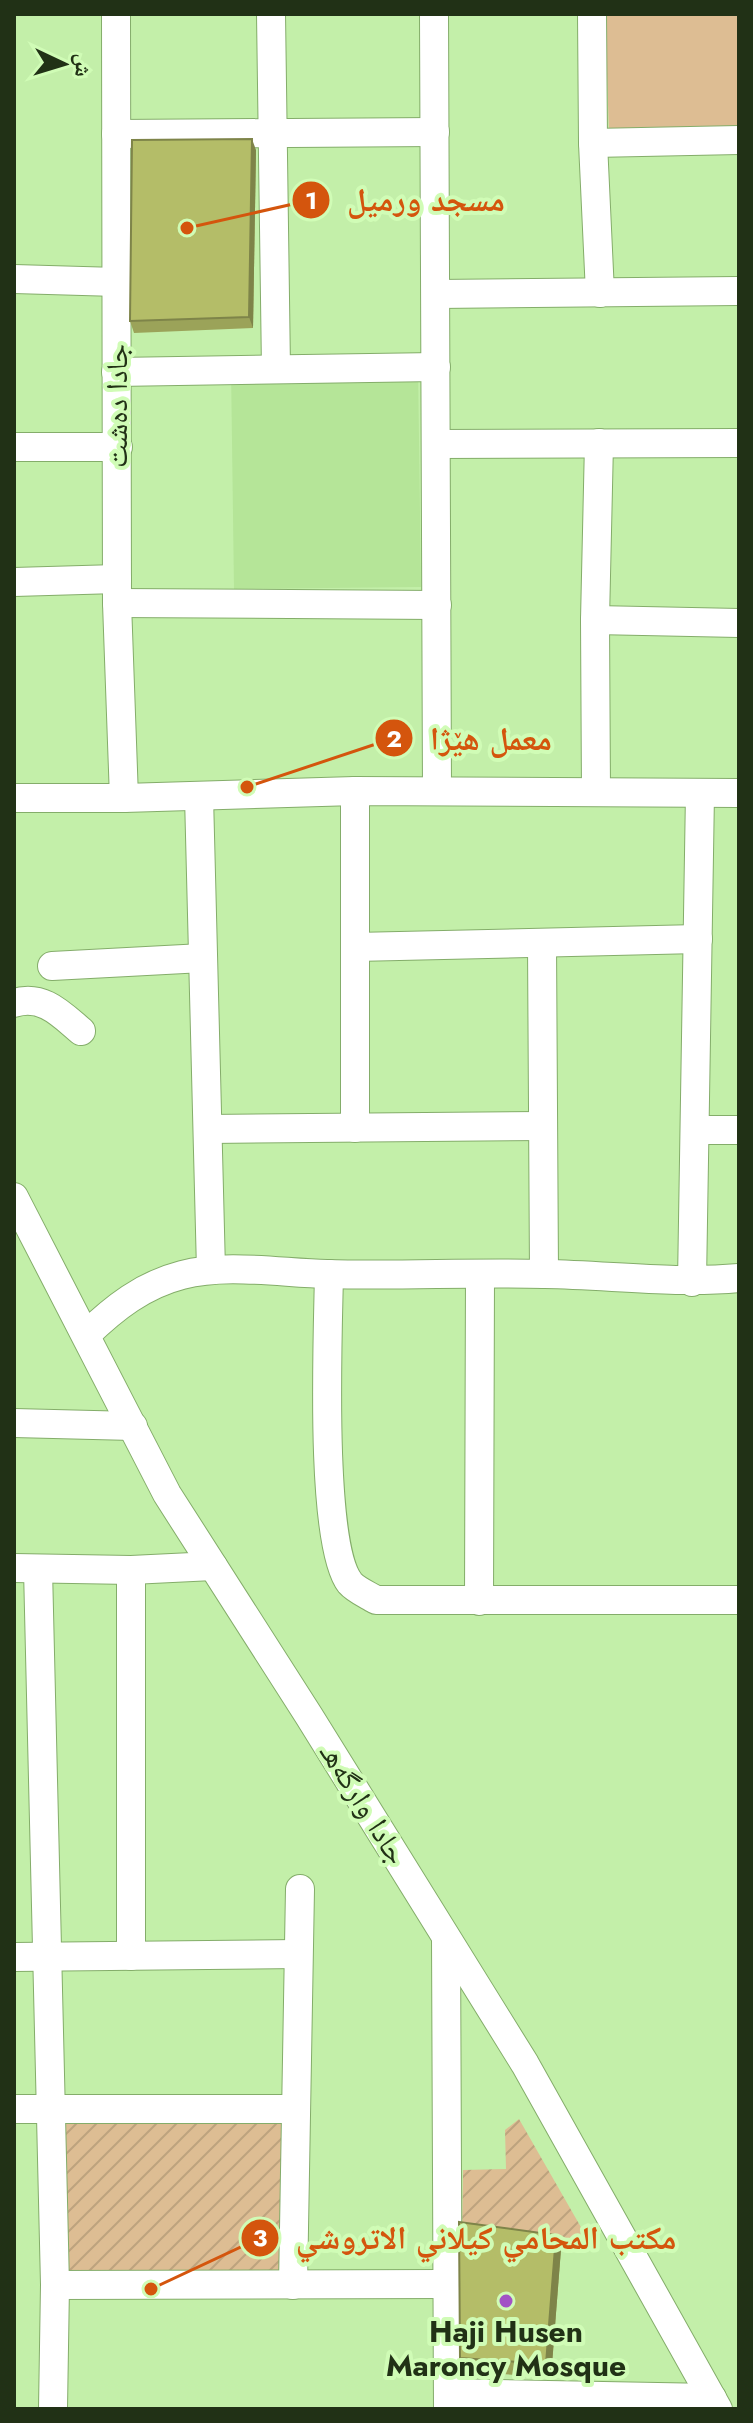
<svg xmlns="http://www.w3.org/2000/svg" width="753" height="2423" font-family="Jost,'Noto Naskh Arabic',sans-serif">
	<defs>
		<pattern id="garden-furrows" width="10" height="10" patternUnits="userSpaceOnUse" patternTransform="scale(2)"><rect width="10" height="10" fill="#ddbd93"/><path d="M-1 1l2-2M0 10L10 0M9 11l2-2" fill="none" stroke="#bda37e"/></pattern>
	</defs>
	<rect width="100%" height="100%" fill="#c3efa9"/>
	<polygon fill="#b5e598" points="418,365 421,587 234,589 231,368"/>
	<polygon fill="#ddbd93" points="605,14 739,14 739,128 609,133"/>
	<g fill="url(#garden-furrows)">
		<polygon points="52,2107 296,2109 293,2285 55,2285"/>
		<polygon points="519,2119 590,2243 574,2251 462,2236 463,2170 506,2169 505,2130"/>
	</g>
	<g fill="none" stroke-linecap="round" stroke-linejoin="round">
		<defs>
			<g id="minor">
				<polyline points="116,14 117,603 124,798"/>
				<polyline points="271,14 276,369"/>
				<polyline points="434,14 437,791"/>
				<polyline points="592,14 593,143 600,293"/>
				<polyline points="116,134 435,132"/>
				<polyline points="593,143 739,140"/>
				<polyline points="14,279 117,282"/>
				<polyline points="437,294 739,291"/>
				<polyline points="116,372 436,367"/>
				<polyline points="437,444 739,443"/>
				<polyline points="14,447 118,447"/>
				<polyline points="14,582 117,579"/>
				<polyline points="117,603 437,605"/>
				<polyline points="595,620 739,623"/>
				<polyline points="596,792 595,620 599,443"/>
				<polyline points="199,796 211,1270"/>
				<polyline points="14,798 124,798 355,791 739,793"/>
				<polyline points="542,943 544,1274"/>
				<polyline points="355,947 698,939"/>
				<polyline points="52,966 203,958"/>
				<path d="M14 1003C43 994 61 1014 81 1031"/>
				<polyline points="355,1128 355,791"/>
				<polyline points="208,1129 543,1126"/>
				<polyline points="695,1130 739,1130"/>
				<polyline points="14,1197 167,1494 309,1716 525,2064 718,2409"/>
				<path d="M329 1274C328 1331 319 1544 350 1583 356 1590 368 1595 376 1600H739"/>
				<polyline points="692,1282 700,793"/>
				<path d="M86 1335C114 1308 143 1285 182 1275 225 1263 282 1273 327 1274 400 1276 473 1272 545 1274 610 1275 674 1284 739 1278"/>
				<polyline points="14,1423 133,1426"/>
				<polyline points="14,1568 131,1570 213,1566"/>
				<polyline points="38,1569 55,2285 53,2409"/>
				<polyline points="479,1601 480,1275"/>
				<polyline points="446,1938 448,2409"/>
				<polyline points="131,1956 131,1570"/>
				<polyline points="14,1957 298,1954"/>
				<polyline points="14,2109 296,2109"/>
				<polyline points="55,2285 446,2284"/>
				<polyline points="293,2285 300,1889"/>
				<polyline points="448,2393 712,2398"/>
			</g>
		</defs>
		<use href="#minor" stroke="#84ad6a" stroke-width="30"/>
		<use href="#minor" stroke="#fff" stroke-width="28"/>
	</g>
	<g fill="#9ba359">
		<polygon points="256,150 253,328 134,333 130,321"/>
		<polygon points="561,2249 551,2377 465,2372 460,2358"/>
	</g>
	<g fill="#7e8449">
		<polygon points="252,139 256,150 253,328 249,317"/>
		<polygon points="556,2235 561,2249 551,2377 546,2364"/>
	</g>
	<g fill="#b4bd68" stroke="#7e8449" stroke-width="2">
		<polygon points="252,139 249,317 130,321 132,140"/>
		<polygon points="459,2222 556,2235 546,2364 460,2358"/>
	</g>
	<circle fill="#a253c5" stroke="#d0fcb6" stroke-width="3" cx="506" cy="2301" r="8"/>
	<g text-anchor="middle" stroke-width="8" stroke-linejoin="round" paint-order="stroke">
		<g font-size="30" fill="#213116" stroke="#d0fcb6">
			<text transform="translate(117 406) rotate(-90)" y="10">جادا دەشت</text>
			<text transform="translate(364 1804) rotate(58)" y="10">جادا وارگه‌هـ</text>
		</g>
		<g font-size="30" font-weight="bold" fill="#213116" stroke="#d0fcb6">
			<text x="506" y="2342">Haji Husen<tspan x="506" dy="34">Maroncy Mosque</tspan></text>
		</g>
	</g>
	<path fill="none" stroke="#d4550d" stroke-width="3" d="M187 228L311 200M247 787L394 738M151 2289L260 2238"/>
	<g fill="#d4550d" stroke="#d0fcb6" stroke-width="3">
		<circle cx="187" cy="228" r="8"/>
		<circle cx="247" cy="787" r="8"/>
		<circle cx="151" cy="2289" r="8"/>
		<circle cx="311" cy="200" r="20"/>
		<circle cx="394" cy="738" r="20"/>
		<circle cx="260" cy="2238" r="20"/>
	</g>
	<g font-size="24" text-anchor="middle" font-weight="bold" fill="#fff">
		<text x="311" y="209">1</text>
		<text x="394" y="747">2</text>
		<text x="260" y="2246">3</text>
	</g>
	<g font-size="32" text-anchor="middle" font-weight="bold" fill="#d4550d" stroke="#d0fcb6" stroke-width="8" stroke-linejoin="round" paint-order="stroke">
		<text x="426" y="211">مسجد ورميل</text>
		<text x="491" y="750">معمل ھێژا</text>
		<text x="486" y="2249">مكتب المحامي كيلاني الاتروشي</text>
	</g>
	<rect width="753" height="2423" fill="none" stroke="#213116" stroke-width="32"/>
	<g transform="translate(64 64) rotate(94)" stroke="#d0fcb6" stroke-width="6" paint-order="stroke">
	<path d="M0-6L14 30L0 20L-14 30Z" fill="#213116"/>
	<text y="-12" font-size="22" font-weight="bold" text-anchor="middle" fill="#213116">ش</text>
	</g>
</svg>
